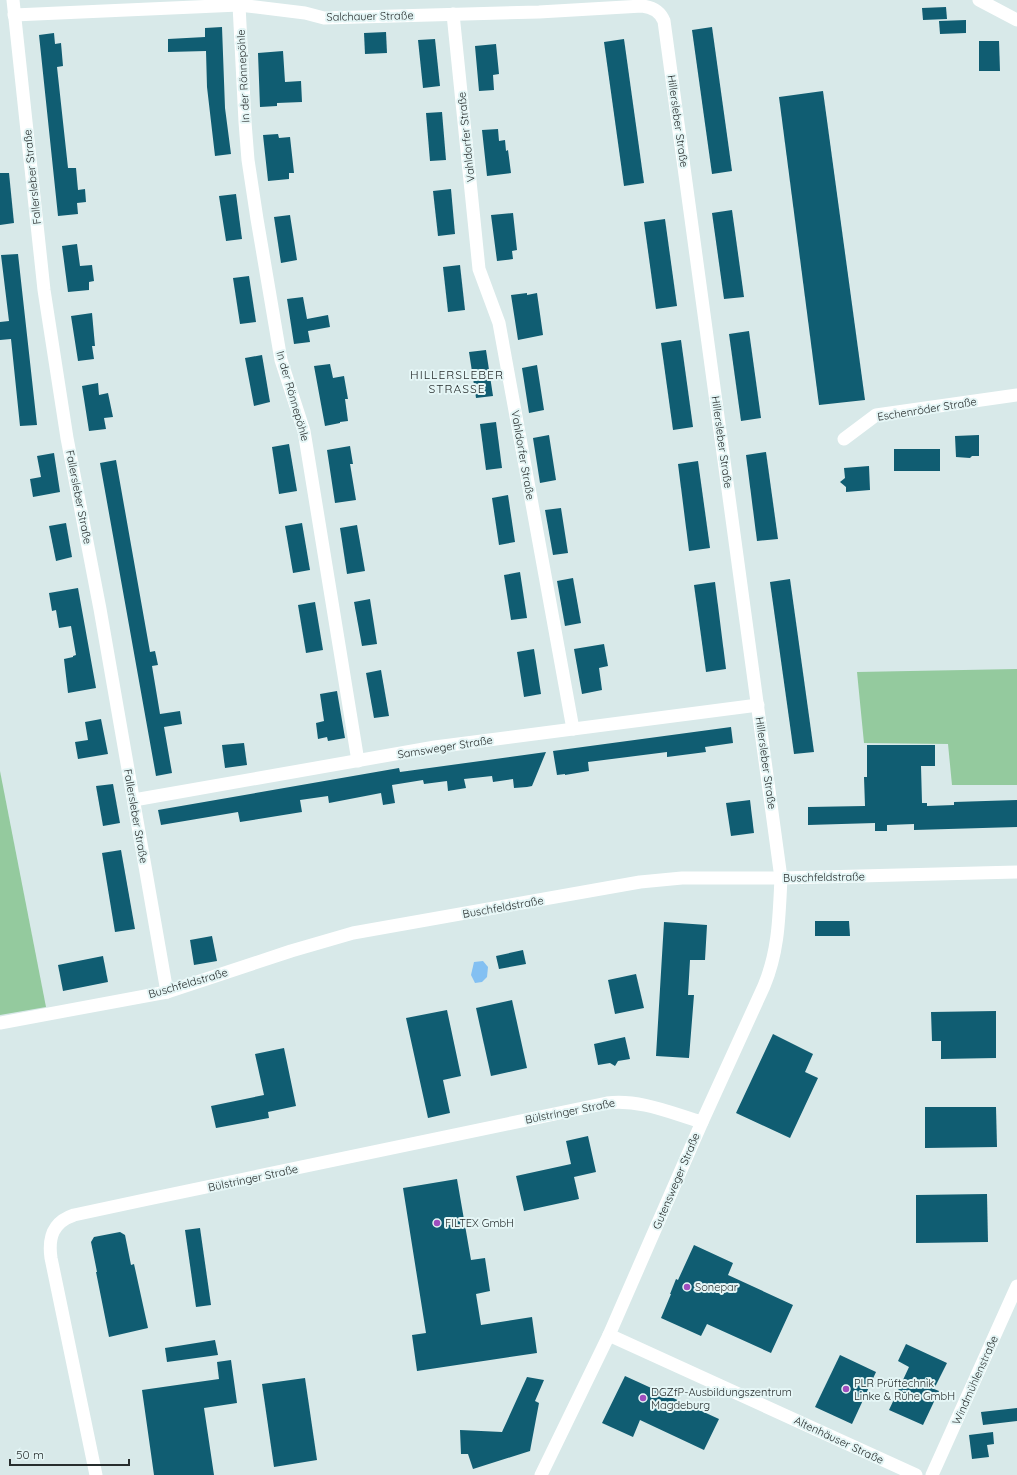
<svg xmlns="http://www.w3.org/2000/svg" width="1017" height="1475" font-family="Quicksand,sans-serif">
	<rect width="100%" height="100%" fill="#d8e9e9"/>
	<g fill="#94ca9e">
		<polygon points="1017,669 1017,785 952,785 948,744 864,743 857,672"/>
		<polygon points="0,771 46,1007 0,1015"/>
	</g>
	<polygon fill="#83c0f2" points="483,961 488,967 487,977 482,982 475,983 471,975 474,962"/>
	<g fill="#105d72">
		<polygon points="946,7 947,19 923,20 922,8"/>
		<polygon points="966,20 966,33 940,34 939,21"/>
		<polygon points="222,27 225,108 231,154 215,156 207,87 206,51 168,52 168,39 205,37 205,28"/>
		<polygon points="712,27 732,171 712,174 692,30"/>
		<polygon points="386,32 387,53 365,54 364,33"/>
		<polygon points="54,33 55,44 61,43 63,66 57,67 68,168 76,168 78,190 85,189 86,202 77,203 78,214 58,216 39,35"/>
		<polygon points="435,39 440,86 423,88 418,40"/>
		<polygon points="624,39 644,183 624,186 604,42"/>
		<polygon points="979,41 999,41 1000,71 979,71"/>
		<polygon points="496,44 499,74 493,75 494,90 479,91 475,46"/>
		<polygon points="283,51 285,82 301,81 302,102 277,103 277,106 260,107 258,53"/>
		<polygon points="823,91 865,400 819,405 779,97"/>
		<polygon points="442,112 446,160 430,161 426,113"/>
		<polygon points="498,129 499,141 505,140 506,151 508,150 511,173 487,176 482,130"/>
		<polygon points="278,134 279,138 290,137 294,173 289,173 289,179 268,181 263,135"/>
		<polygon points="0,173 9,173 14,223 0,225"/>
		<polygon points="451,189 455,234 438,236 433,191"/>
		<polygon points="236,194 242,239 226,241 219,196"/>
		<polygon points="732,210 744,297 724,299 712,213"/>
		<polygon points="513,213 517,250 512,251 513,259 497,261 491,215"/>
		<polygon points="290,215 297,260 281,263 274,217"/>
		<polygon points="665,219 677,306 656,309 644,222"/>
		<polygon points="77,244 80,266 92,265 94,281 89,282 89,290 68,292 62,246"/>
		<polygon points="18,254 37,425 20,426 11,339 0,340 0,322 9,321 1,255"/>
		<polygon points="460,265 465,310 448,312 443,267"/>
		<polygon points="249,276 256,322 240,324 233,278"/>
		<polygon points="527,293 527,295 537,293 543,335 518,340 511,295"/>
		<polygon points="303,297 307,319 328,315 330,327 308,331 310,342 294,344 287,299"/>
		<polygon points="92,313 95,346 92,346 94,359 78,361 71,316"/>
		<polygon points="749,331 761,418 741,421 729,334"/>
		<polygon points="681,340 693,427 673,430 661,343"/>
		<polygon points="486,350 493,396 476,398 469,352"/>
		<polygon points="262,355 270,402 254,406 245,358"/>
		<polygon points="330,364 333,378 344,376 348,399 345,399 348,421 340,422 340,423 325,426 314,366"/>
		<polygon points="537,365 544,410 529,413 522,368"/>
		<polygon points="98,383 99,395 108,393 113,417 104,418 106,429 89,431 82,386"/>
		<polygon points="496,422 502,468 486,470 480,424"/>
		<polygon points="549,435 556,480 540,483 533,438"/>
		<polygon points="979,435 979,456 972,456 970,458 956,457 955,436"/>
		<polygon points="289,444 297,491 279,494 272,447"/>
		<polygon points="350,446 353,464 350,464 356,500 335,503 327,450"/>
		<rect x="894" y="449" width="46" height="22"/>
		<polygon points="766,452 778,539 757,541 746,455"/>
		<polygon points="54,453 60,492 33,497 30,479 41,477 37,456"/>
		<polygon points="116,460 150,652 155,651 158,665 152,666 160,714 180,711 182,724 164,727 172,773 156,776 100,463"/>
		<polygon points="698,461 710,548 689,551 678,464"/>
		<polygon points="869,466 870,490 846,492 846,487 840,482 845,478 844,468"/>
		<polygon points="508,495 515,542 499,545 492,498"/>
		<polygon points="561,508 568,553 553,555 545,510"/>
		<polygon points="66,523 72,557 56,561 49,526"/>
		<polygon points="302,523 310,570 293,573 285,526"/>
		<polygon points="357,525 365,571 347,574 340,528"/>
		<polygon points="520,572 527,618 511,620 504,575"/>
		<polygon points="573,578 581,623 565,626 557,581"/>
		<polygon points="790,579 814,752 794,754 770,582"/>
		<polygon points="715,582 726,669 706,672 694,585"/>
		<polygon points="78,588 96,688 68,693 64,659 73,657 73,656 76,655 71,626 59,628 56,610 52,611 49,593"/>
		<polygon points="370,599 377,644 362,646 354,602"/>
		<polygon points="315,602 323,650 306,653 298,605"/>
		<polygon points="604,644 608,666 599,668 602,690 582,694 574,649"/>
		<polygon points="534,649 541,694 524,697 517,652"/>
		<polygon points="381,670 389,716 374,718 366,673"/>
		<polygon points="337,691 345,738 328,741 327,737 318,739 316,723 324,721 320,694"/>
		<polygon points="101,719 108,754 78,759 75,742 88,740 85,722"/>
		<polygon points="731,727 733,743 705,747 706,752 667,757 667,752 588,762 589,771 565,775 565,774 557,775 553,751"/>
		<polygon points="244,743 247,765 225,768 222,745"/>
		<polygon points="867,745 935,745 935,766 921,766 922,803 927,803 927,806 954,805 954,802 1017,800 1017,827 914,830 914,824 887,825 887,831 875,831 875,823 808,825 808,807 865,806 864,777 867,777"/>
		<polygon points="546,752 532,786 527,787 514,788 513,779 493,782 492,776 464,779 466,788 448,791 447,781 424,784 423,780 392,785 395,803 383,805 381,793 329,803 328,796 300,800 302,812 240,822 238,812 161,825 158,810 399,768 400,772"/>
		<polygon points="113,784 120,823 103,826 96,786"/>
		<polygon points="750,800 754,833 731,836 726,803"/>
		<polygon points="121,850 135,929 115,932 102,853"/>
		<polygon points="815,921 849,921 850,936 815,936"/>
		<polygon points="664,922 707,925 705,960 690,960 688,995 694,995 689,1058 656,1056"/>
		<polygon points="212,936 217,961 194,965 190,940"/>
		<polygon points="523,950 526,964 499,969 496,956"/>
		<polygon points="103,956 108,982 63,991 58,965"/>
		<polygon points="636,974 644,1008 615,1014 608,980"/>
		<polygon points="512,1000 527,1068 491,1076 476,1008"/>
		<polygon points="447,1010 461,1076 443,1080 450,1113 428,1118 406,1018"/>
		<polygon points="996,1011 996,1058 941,1059 941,1041 932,1041 931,1012"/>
		<polygon points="773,1034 813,1054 805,1072 818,1078 790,1138 736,1113"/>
		<polygon points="625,1037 630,1059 618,1061 615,1066 610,1063 598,1065 594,1044"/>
		<polygon points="284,1048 296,1106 268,1112 269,1118 216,1128 211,1106 264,1095 255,1054"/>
		<polygon points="925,1107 996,1107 997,1147 925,1148"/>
		<polygon points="588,1136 596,1172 574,1177 579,1199 524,1211 516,1176 571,1164 566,1141"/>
		<polygon points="457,1179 471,1260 485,1258 490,1291 476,1294 481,1325 532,1317 537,1353 417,1371 412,1335 426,1333 403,1188"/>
		<polygon points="987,1194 988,1242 916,1243 916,1195"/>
		<polygon points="200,1228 211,1305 196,1307 185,1230"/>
		<polygon points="120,1232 125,1235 131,1265 134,1264 148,1328 109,1337 96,1272 97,1272 91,1242 94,1237"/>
		<polygon points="694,1245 733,1263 728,1275 793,1305 771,1353 707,1324 701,1336 661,1318 671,1294 670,1294 676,1279 678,1280"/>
		<polygon points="215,1340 218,1355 167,1362 165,1348"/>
		<polygon points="906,1344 947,1363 934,1389 939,1391 923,1425 889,1410 909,1367 898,1361"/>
		<polygon points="840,1355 876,1372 852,1424 815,1407"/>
		<polygon points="231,1360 237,1403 204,1408 214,1475 154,1475 142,1390 219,1379 217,1362"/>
		<polygon points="625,1376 719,1419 704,1450 640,1420 633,1437 602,1423"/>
		<polygon points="527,1377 544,1380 535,1401 539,1403 530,1451 473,1469 468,1454 461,1454 460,1430 502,1432"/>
		<polygon points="305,1378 317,1460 274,1467 262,1384"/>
		<polygon points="1017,1408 1017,1421 983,1425 981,1412"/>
		<polygon points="993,1432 994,1444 987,1445 989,1457 972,1459 969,1435"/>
	</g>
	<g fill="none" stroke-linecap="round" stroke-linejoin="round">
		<g stroke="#fff" stroke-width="13">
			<polyline points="13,0 44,290 67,438 100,609 167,992"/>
			<polyline points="979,0 1017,20"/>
			<polyline points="239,5 245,122 248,160 257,219 281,360 304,431 358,761"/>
			<polyline points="453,14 479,269 499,323 573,729"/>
			<path d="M14 15 239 5 305 13 324 18 539 12 642 6C652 7 660 11 664 21L781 878C779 916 779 950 764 986L702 1122 609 1335 541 1475"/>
			<polyline points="844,439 876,415 1017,395"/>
			<polyline points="134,800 435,747 758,705"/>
			<polyline points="0,1023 167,992 291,951 353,933 640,882 682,878 781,878 1017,872"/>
			<polyline points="609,1335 916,1475"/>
			<path d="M96 1475 51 1258C48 1237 53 1222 74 1215L144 1200 607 1103C640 1099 671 1113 702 1122"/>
			<polyline points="932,1475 1017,1286"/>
		</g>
	</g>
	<g fill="#9f4ebe" stroke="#e5f6f6" stroke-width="1.5">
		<circle cx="437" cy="1223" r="4"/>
		<circle cx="687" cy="1287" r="4"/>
		<circle cx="846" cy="1389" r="4"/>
		<circle cx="643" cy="1398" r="4"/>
	</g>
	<g text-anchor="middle" stroke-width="4" stroke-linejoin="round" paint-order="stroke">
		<g font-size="11" fill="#272d2d" stroke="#e5f6f6">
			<text transform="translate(370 16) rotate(-1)" y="4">Salchauer Straße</text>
			<text transform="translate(243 76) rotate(-93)" y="4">In der Rönnepöhle</text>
			<text transform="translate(678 121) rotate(82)" y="4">Hillersleber Straße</text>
			<text transform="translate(466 137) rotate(-96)" y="4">Vahldorfer Straße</text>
			<text transform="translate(32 177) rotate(-96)" y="4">Fallersleber Straße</text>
			<text transform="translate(293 396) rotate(74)" y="4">In der Rönnepöhle</text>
			<text transform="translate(927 409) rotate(-9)" y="4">Eschenröder Straße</text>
			<text transform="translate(722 442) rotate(82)" y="4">Hillersleber Straße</text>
			<text transform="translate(523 455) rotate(80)" y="4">Vahldorfer Straße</text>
			<text transform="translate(79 497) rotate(79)" y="4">Fallersleber Straße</text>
			<text transform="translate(445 747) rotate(-9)" y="4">Samsweger Straße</text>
			<text transform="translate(766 763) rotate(82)" y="4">Hillersleber Straße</text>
			<text transform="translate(136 816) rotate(80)" y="4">Fallersleber Straße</text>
			<text transform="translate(824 877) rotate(-1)" y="4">Buschfeldstraße</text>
			<text transform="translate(503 907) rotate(-10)" y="4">Buschfeldstraße</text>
			<text transform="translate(188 983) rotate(-16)" y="4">Buschfeldstraße</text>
			<text transform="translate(570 1111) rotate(-11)" y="4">Bülstringer Straße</text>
			<text transform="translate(253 1178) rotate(-12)" y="4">Bülstringer Straße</text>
			<text transform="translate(676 1181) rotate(-67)" y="4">Gutensweger Straße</text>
			<text transform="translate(975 1380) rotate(-66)" y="4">Windmühlenstraße</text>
			<text transform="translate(839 1440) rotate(25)" y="4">Altenhäuser Straße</text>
		</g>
		<g font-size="11" fill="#272d2d" stroke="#e5f6f6" text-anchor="start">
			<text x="445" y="1227">FILTEX GmbH</text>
			<text x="695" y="1291">Sonepar</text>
			<text x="854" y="1387">PLR Prüftechnik<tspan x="854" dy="13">Linke &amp; Rühe GmbH</tspan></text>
			<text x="651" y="1396">DGZfP-Ausbildungszentrum<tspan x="651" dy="13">Magdeburg</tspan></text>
		</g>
		<g font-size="12" letter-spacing="1" fill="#272d2d" stroke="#e5f6f6">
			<text x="457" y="379">HILLERSLEBER<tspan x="457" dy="14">STRASSE</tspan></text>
		</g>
	</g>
	<path d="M10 1459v6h119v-6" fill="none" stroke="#272d2d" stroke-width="2"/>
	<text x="16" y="1459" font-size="12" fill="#272d2d" stroke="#e5f6f6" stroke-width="3" paint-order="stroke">50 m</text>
</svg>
